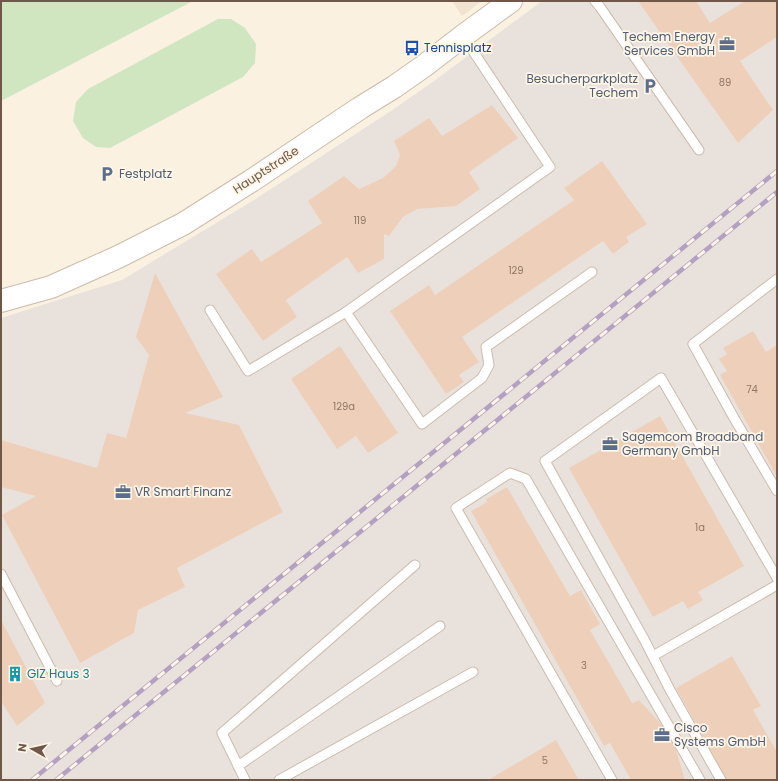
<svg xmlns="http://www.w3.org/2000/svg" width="778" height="781" font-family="Poppins,sans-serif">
	<rect width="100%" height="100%" fill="#faf1e1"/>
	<polygon fill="#f1e3d0" points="452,1 482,1 462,16"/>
	<polygon fill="#e9e2dc" points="542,1 777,1 777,780 1,780 1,318 122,280 254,200 391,111 434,81"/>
	<g fill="#cfe6c1">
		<polygon points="1,1 193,1 1,101"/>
		<polygon points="218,19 231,19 245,28 256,44 255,63 243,77 110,148 96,147 83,138 73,121 76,102 88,89"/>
	</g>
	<g fill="#eed0ba">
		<polygon points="638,1 696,1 710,23 745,1 777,1 777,37 740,61 773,110 738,143"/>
		<polygon points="492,105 518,138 469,172 480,189 456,206 417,209 403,217 389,236 384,234 384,259 358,273 347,257 286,300 297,317 263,341 216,274 252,249 261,262 322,223 308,201 344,176 359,189 383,178 396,166 400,155 394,141 429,118 442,136"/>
		<polygon points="602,161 647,224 626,237 629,242 613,254 603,241 462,337 479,362 459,375 464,382 446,394 390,311 429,285 435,295 574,200 564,188"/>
		<polygon points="155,273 223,397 185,413 239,425 283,512 177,568 185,587 138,610 134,633 80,663 2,515 36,496 1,487 1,440 97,468 107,433 126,438 149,355 136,337"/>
		<polygon points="753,331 766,352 777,345 777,477 720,375 727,371 719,359 727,354 723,348"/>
		<polygon points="340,346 398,433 368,453 356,436 337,449 291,379"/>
		<polygon points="660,416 744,566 698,592 703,600 688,609 683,601 653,617 569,468"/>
		<polygon points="507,487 570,596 581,590 600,624 590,630 632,703 639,700 661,724 676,750 685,780 631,780 610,743 604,746 471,511 487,502 486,499"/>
		<polygon points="1,620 45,703 17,726 1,701"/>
		<polygon points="732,656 761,706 753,710 777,752 777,780 727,780 676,688"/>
		<polygon points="556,740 579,780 488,780"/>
	</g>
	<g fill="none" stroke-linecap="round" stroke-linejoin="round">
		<defs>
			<g id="service">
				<polyline points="595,1 600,7 699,150"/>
				<polyline points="463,36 550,167 346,312 422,424 482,378 489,365 486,347 592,272"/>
				<polyline points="777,279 693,344 734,418 777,491"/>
				<polyline points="210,310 248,371 346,312"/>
				<polyline points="1,574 57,681"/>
				<polyline points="653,656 777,585"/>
				<polyline points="238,766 440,626"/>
				<polyline points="245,780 222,733 415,565"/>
				<polyline points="279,780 473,672"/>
				<polyline points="612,780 456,508 510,473 526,479 700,780"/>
				<polyline points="721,780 670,690 645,641 545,461 661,378 777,578"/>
			</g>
			<polyline id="tertiary" points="1,301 51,287 118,257 183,224 251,181 360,108 394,87 424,66 463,36 511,1"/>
		</defs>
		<use href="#service" stroke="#ccbbab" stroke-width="11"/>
		<use href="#tertiary" stroke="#ccbbab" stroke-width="24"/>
		<use href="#service" stroke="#fff" stroke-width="9"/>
		<use href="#tertiary" stroke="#fff" stroke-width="22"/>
		<defs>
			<g id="rail">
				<polyline points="32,780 777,171"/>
				<polyline points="56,780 777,192"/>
			</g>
		</defs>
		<use href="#rail" stroke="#b4a1c2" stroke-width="4.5"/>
		<use href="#rail" stroke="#fef5e6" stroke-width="3" stroke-dasharray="9" stroke-linecap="butt"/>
	</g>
	<defs>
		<symbol id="office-bare" viewBox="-9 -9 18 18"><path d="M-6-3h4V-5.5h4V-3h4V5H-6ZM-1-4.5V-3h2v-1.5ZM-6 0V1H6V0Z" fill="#5c6f8a" stroke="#fef5e6" stroke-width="2.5" paint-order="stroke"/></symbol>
		<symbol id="bus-bare" viewBox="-9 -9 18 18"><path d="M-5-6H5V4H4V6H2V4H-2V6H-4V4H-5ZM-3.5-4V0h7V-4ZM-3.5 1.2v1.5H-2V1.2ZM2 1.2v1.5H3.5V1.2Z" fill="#1a4fb4" stroke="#fef5e6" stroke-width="2.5" paint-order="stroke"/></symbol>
		<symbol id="parking-bare" viewBox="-9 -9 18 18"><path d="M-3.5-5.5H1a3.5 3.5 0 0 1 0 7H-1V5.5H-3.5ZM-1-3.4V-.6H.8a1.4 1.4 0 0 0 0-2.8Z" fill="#5c6f8a" stroke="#fef5e6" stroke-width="2.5" paint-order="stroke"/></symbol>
		<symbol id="building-bare" viewBox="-9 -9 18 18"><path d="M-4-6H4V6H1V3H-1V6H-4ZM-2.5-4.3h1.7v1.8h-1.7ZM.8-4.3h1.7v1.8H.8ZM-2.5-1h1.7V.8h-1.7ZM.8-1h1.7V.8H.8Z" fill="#0f9aa8" stroke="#fef5e6" stroke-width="2.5" paint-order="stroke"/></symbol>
	</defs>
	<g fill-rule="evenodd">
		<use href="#office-bare" x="716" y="33" width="22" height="22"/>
		<use href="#bus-bare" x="401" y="37" width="22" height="22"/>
		<use href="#parking-bare" x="639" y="75" width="22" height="22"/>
		<use href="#parking-bare" x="96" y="163" width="22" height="22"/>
		<use href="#office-bare" x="599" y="433" width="22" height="22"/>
		<use href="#office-bare" x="112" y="481" width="22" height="22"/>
		<use href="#building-bare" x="4" y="663" width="22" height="22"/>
		<use href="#office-bare" x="651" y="724" width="22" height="22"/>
	</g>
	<g text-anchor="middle" stroke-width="3.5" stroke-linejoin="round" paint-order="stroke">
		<g font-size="10" fill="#8f7666">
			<text x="725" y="86">89</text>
			<text x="360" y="224">119</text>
			<text x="516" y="274">129</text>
			<text x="752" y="393">74</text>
			<text x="344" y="410">129a</text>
			<text x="700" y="531">1a</text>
			<text x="584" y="669">3</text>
			<text x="545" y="764">5</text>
		</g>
		<g font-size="12" fill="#4e5e75" stroke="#fef5e6" text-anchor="start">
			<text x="715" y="41" text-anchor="end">Techem Energy<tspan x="715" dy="14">Services GmbH</tspan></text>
			<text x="638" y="83" text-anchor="end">Besucherparkplatz<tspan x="638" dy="14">Techem</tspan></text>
			<text x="119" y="178">Festplatz</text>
			<text x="622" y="441">Sagemcom Broadband<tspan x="622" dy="14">Germany GmbH</tspan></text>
			<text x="135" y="496">VR Smart Finanz</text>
			<text x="674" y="732">Cisco<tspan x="674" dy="14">Systems GmbH</tspan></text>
		</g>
		<g font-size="12" fill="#164399" stroke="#fef5e6" text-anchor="start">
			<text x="424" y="52">Tennisplatz</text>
		</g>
		<g font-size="12" fill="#6f584a" stroke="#fef5e6">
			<text transform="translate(266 170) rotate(-33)" y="4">Hauptstraße</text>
		</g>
		<g font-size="12" fill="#0d838f" stroke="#fef5e6" text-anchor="start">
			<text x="27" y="678">GIZ Haus 3</text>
		</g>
	</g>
	<rect width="778" height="781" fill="none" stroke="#6f584a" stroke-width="4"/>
	<g transform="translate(32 749) rotate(278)" stroke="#fef5e6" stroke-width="3" paint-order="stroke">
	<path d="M0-3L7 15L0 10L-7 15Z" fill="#6f584a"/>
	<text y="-6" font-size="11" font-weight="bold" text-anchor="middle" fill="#6f584a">N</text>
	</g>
</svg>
